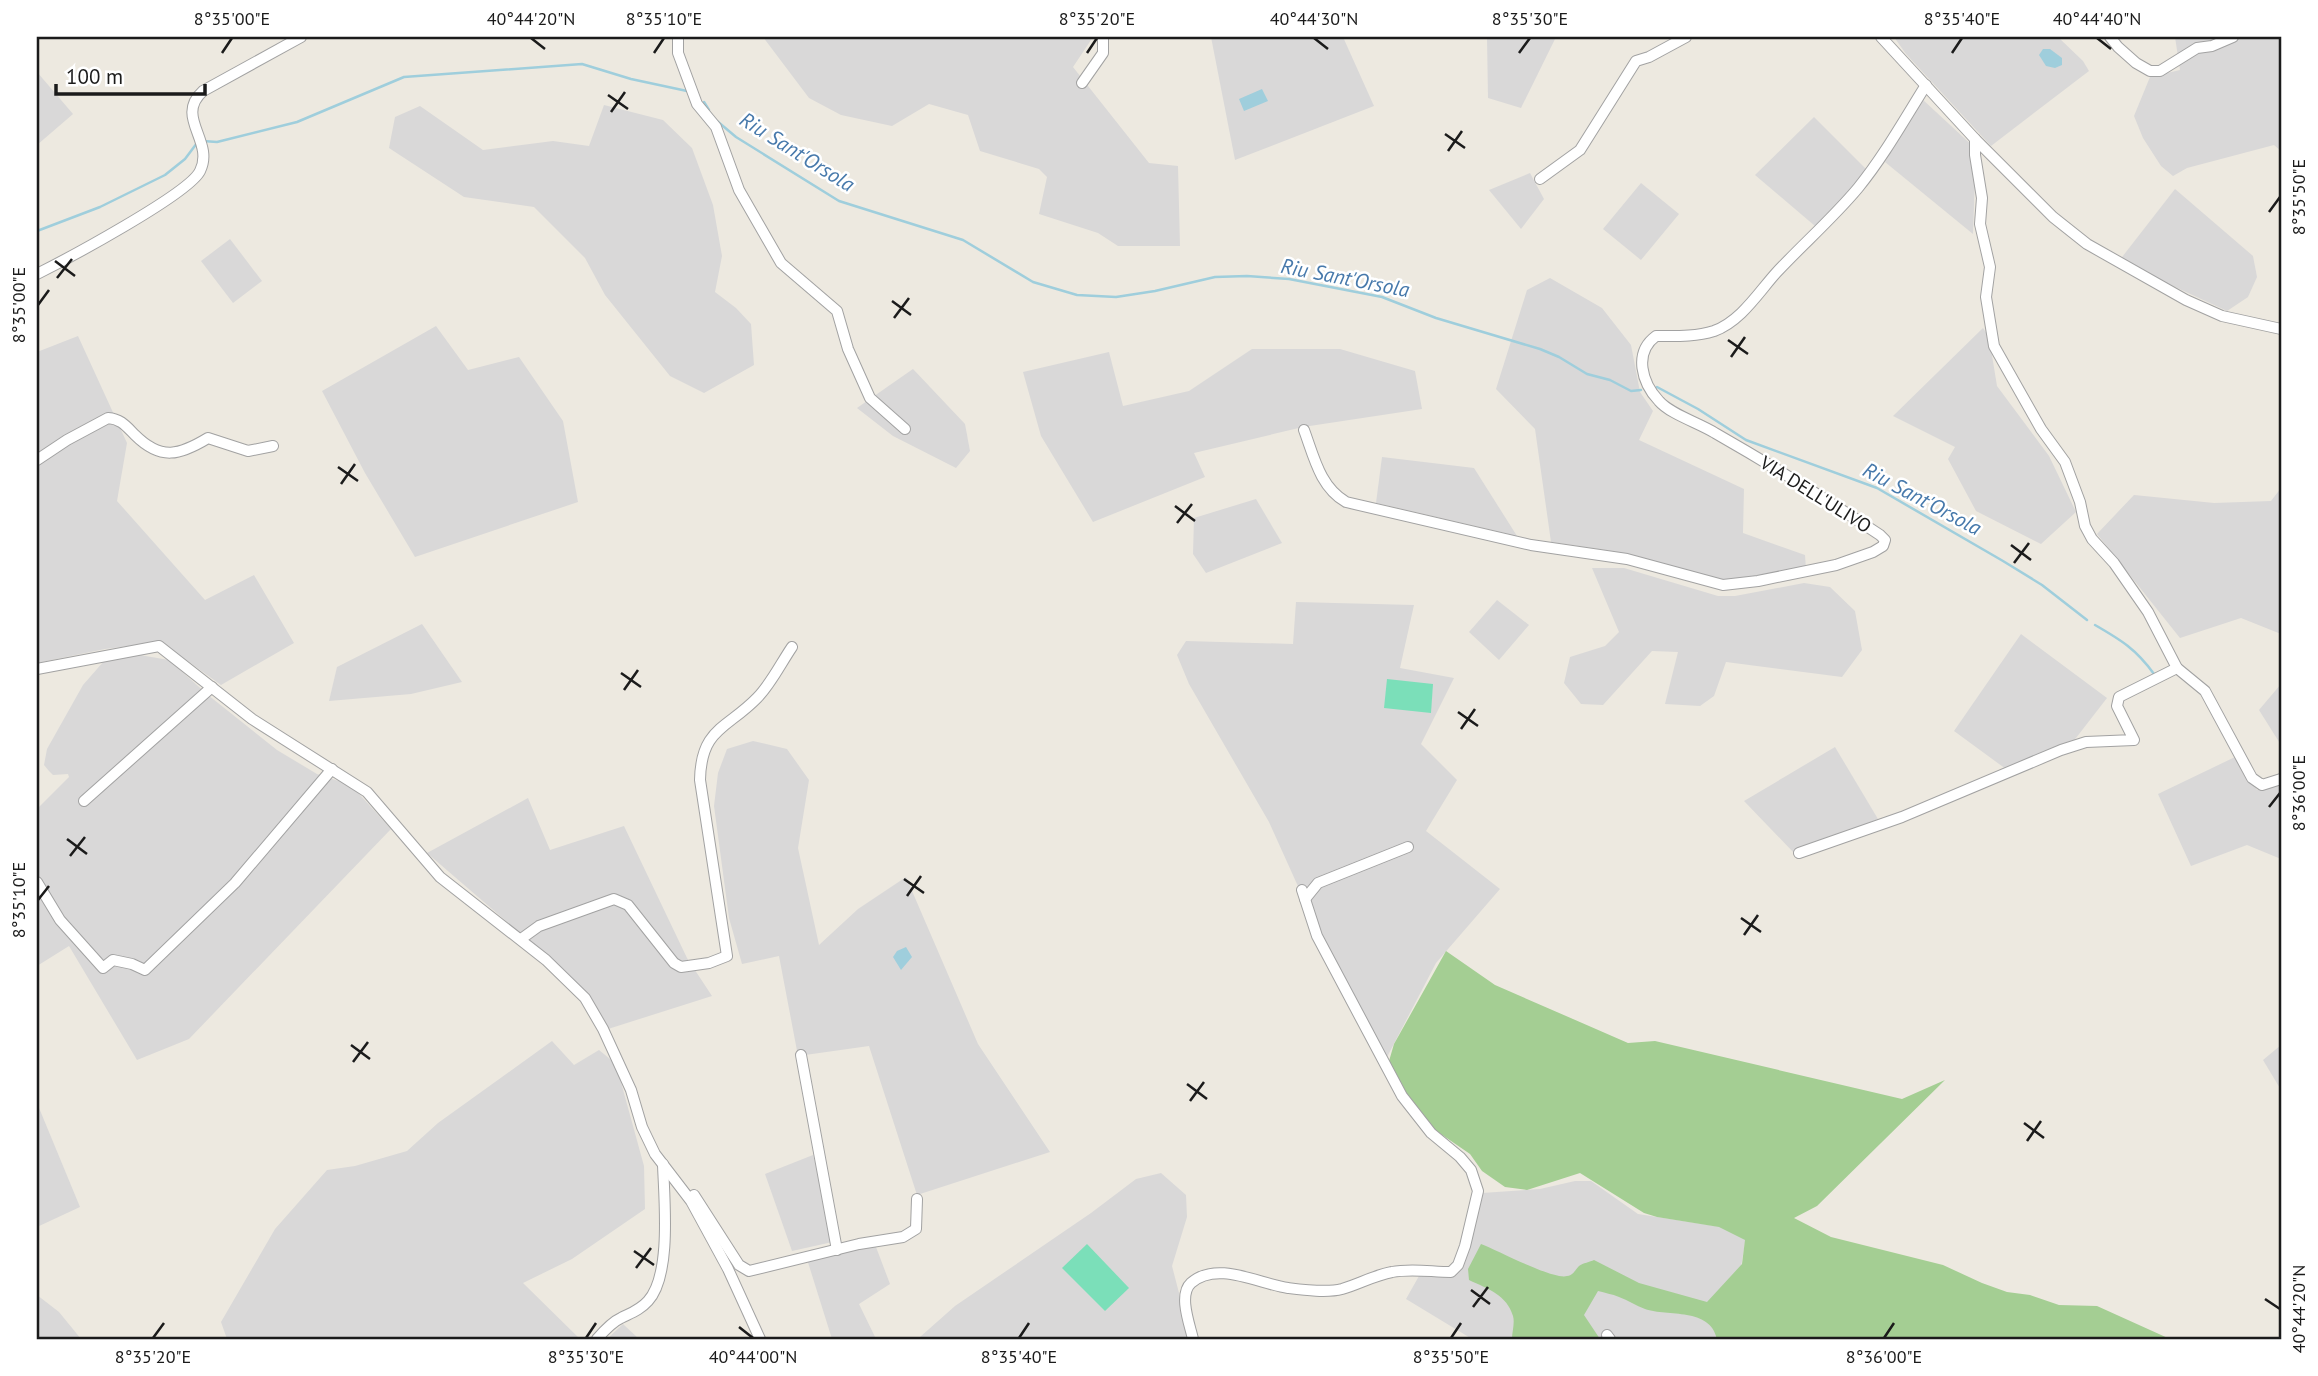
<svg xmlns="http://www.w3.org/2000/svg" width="2318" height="1376" font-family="'PT Sans',sans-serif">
	<rect width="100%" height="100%" fill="#ede9e0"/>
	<g fill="#d9d8d8">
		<polygon points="763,37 1093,37 1073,67 1149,163 1178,166 1180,246 1118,246 1098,233 1039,214 1047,177 1039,169 980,151 968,115 929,104 892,126 841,115 809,98"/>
		<polygon points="1211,37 1343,37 1374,106 1235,160"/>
		<polygon points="1487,37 1556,37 1521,108 1488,98"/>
		<polygon points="1894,37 2058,37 2083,61 2089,71 1991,146 1906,54"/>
		<polygon points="2175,37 2281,37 2281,151 2274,145 2187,168 2173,176 2161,166 2143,138 2134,116 2150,77 2180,70"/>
		<polygon points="37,72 73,114 37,145"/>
		<polygon points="1922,99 1976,149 1973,234 1885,162"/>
		<polygon points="604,105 663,120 692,148 713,205 722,256 715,292 736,308 751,324 754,365 704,393 670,376 605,295 585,258 534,207 464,197 389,148 395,117 420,106 483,150 553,141 589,146"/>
		<polygon points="1814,117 1868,171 1815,226 1755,175"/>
		<polygon points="1530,173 1544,199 1521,229 1489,190"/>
		<polygon points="1641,183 1679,214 1641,260 1603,229"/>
		<polygon points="2175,189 2253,256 2257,277 2248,297 2227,311 2119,261"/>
		<polygon points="230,239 262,281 233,303 201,261"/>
		<polygon points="1550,278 1602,308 1631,345 1640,392 1653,411 1639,440 1744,489 1743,533 1805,555 1806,569 1731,584 1618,552 1551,542 1535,429 1496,389 1527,290"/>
		<polygon points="436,326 468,370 519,357 563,421 578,502 415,557 365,473 322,391"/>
		<polygon points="1983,328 1989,337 1997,386 2049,456 2076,512 2041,544 1976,511 1948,459 1955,447 1893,416"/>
		<polygon points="78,336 127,443 117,501 205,600 254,575 294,643 221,685 161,642 105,649 37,663 37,352"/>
		<polygon points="1252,349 1340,349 1415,371 1422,409 1303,427 1194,453 1205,477 1093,522 1041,436 1023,372 1109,352 1123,406 1189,391"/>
		<polygon points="913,369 965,424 970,451 956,468 893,436 857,408"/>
		<polygon points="1382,457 1474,468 1517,536 1376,503"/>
		<polygon points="2281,488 2281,634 2241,618 2180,638 2097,534 2134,495 2214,503 2271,501"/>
		<polygon points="1256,499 1282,543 1206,573 1193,554 1194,518"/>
		<polygon points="1592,568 1624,568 1718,596 1735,596 1804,583 1830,587 1855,611 1862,650 1842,677 1726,662 1714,696 1700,706 1665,704 1678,652 1652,651 1603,705 1581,704 1564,683 1570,657 1605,646 1619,632"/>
		<polygon points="1497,600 1529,625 1499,660 1469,632"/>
		<polygon points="1296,602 1414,605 1400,668 1454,678 1421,744 1457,780 1426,831 1500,889 1436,963 1386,1059 1306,904 1269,822 1189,684 1177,655 1186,641 1293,644"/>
		<polygon points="422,624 462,682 411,694 329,701 337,667"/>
		<polygon points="2021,634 2107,698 2069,747 2010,772 1954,731"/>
		<polygon points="128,653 169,660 208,695 277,750 317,774 351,785 391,829 189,1039 137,1060 69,946 37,966 37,809 69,777 68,774 53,775 49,771 44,765 47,749 83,685 104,661"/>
		<polygon points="2281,684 2281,745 2259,710"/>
		<polygon points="753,741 787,749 809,780 798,848 819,945 858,909 906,877 978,1044 1050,1152 917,1195 869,1046 798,1056 779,956 742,964 729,918 714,806 718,773 727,749"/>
		<polygon points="1835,747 1878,819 1794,853 1744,801"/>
		<polygon points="2235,757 2257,790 2281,781 2281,859 2247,845 2191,866 2158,794"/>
		<polygon points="528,798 550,850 624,826 687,958 712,996 608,1029 506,921 427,853"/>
		<polygon points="552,1041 574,1065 599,1050 616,1064 644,1166 645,1209 572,1259 523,1283 580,1339 227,1339 221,1322 275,1229 327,1170 355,1166 407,1151 438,1123"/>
		<polygon points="2281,1045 2281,1090 2263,1060"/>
		<polygon points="37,1103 80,1207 37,1227"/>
		<polygon points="813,1155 837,1241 792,1251 765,1174"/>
		<polygon points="1161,1173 1186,1195 1187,1217 1172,1266 1191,1339 920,1339 920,1337 955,1306 1091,1213 1136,1179"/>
		<polygon points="1575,1181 1591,1181 1638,1214 1747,1231 1729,1339 1472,1339 1406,1299 1419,1276 1457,1270 1482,1193 1540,1189"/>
		<polygon points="876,1247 890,1284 859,1304 876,1339 832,1339 806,1256"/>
		<polygon points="37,1295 59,1312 81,1339 37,1339"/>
		<polygon points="623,1324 639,1339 607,1339"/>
	</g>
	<path fill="#a4ce93" d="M1446 951 1495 985 1628 1043 1655 1041 1902 1099 1945 1080 1817 1206 1794 1218 1831 1237 1943 1265 1982 1283 2007 1292 2030 1295 2059 1305 2097 1306 2170 1339H1717C1710 1307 1668 1317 1645 1309 1636 1306 1628 1300 1619 1297 1612 1294 1605 1293 1598 1291L1584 1315 1600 1339H1512C1512 1332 1515 1323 1513 1316 1507 1295 1488 1289 1469 1280L1468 1269 1481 1244C1499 1251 1553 1280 1567 1276 1574 1275 1574 1271 1579 1266 1583 1263 1590 1262 1594 1260L1639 1283 1707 1302 1742 1264 1745 1240 1719 1227 1657 1217 1644 1213 1580 1173 1527 1190 1505 1187 1482 1171 1470 1154 1419 1119 1387 1068 1394 1044Z"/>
	<g fill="#7bdfb9">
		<polygon points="1387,679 1433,684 1431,713 1384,708"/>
		<polygon points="1087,1244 1129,1288 1105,1311 1062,1268"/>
	</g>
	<g fill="#9fcedc">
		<polygon points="2043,49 2050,49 2062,58 2062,65 2055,68 2046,66 2039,55"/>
		<polygon points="1262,89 1268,101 1244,111 1239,99"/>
		<polygon points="906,947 912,957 901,970 893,957 897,951"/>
	</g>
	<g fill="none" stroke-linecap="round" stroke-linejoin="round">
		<g stroke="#9fcedc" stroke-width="2.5">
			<polyline points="704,102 709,110"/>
			<polyline points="717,121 736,137 839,201 963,240 1033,282 1077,295 1116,297 1155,291 1215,277 1247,276 1289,279 1382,297 1436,318 1540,349 1559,357 1587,374 1610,380 1631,391 1641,390"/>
			<polyline points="203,141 217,142 297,122 404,77 582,64 631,79 687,91"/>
			<polyline points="37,231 100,207 165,175 185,159 197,143"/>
			<polyline points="1657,387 1698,409 1746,440 1877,488 2003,561 2042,585 2087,620"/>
			<path d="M2095 625C2121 640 2136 649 2154 674"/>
		</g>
		<defs>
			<g id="minor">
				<polyline points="678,37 678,53 697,104 716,127 739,190 781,263 837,311 848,349 870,398 905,429"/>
				<polyline points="1881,37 1975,139 2053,217 2087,244 2186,300 2222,316 2281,329"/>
				<polyline points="2110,37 2118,47 2136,63 2150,71 2160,71 2197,48 2212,46 2233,37"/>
				<polyline points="1082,83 1103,53 1103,37"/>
				<polyline points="1975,139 1975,155 1982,198 1980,224 1990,267 1986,297 1994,346 2041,429 2065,462 2080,502 2085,526 2092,539 2114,563 2148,612 2177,668 2205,691 2252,778 2262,785 2281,779"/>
				<polyline points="1540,179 1580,150 1636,61 1649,57 1686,37"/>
				<path d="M37 274C65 260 189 194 200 171 215 141 174 117 203 91L301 37"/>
				<path d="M1304 430C1314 457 1320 487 1346 502L1531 545 1627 559 1723 585 1758 581 1836 565 1873 552 1883 546 1885 540 1880 535C1826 499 1771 465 1715 433 1699 423 1670 414 1659 401 1642 383 1633 353 1656 336 1675 336 1695 337 1714 331 1741 321 1758 293 1776 273 1803 244 1833 218 1858 188 1884 156 1904 120 1926 85"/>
				<path d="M37 460 67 440 108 418C121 419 126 426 135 435 161 461 180 455 208 438L248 451 273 446"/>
				<polyline points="37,669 159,646 252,719 367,792 440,877 546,960 585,998 603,1029 631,1090 642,1127 655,1154 691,1201 728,1269 760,1339"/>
				<polyline points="84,801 212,687"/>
				<polyline points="1799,853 1902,817 2061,750 2086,742 2134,740 2117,706 2119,697 2177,668"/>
				<polyline points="37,882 60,920 103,968 113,960 132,964 145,970 235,883 332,769"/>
				<polyline points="1305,899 1318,883 1408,847"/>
				<path d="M521 939 539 926 614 899 628 905 674 963 681 967 709 963 727 956 700 780C701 728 727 729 757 698 771 684 781 663 792 647"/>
				<polyline points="801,1055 837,1250"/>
				<polyline points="694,1195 739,1265 749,1271 859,1244 903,1237 916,1229 917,1199"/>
				<polyline points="1607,1335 1610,1339"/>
				<path d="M597 1339C603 1332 612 1322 621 1318 631 1313 640 1310 648 1301 672 1275 664 1198 663 1164"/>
				<path d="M1193 1339C1190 1325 1178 1295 1191 1283 1217 1260 1259 1284 1288 1288 1304 1290 1327 1293 1342 1289 1359 1284 1375 1275 1392 1272 1411 1268 1432 1272 1451 1272L1458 1265 1465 1246 1478 1191 1471 1170 1460 1157 1431 1133 1402 1096 1317 936 1302 890"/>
			</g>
		</defs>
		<use href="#minor" stroke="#a2a2a2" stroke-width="12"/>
		<use href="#minor" stroke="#fff" stroke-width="10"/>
	</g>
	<path fill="none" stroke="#1b1b1b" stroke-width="2.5" d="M531 38 545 49M1314 38 1328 49M2097 38 2111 49M222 53 232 38M654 53 664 38M1087 53 1097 38M1519 53 1530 38M1952 53 1962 38M608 95 628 109M611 112 625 92M1445 134 1465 148M1448 151 1462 131M2269 212 2280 197M55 261 75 276M57 278 72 259M892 301 911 315M38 305 49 290M894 318 909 298M1728 340 1748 354M1731 357 1745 337M338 467 358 481M341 484 355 464M1175 506 1195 521M1177 523 1192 504M2011 545 2031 560M2014 563 2029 543M621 673 641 687M624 690 638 670M1458 712 1478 726M1461 729 1475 709M2269 807 2280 793M67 839 87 854M70 856 85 837M904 879 924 893M907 896 921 876M38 900 49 886M1741 918 1761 932M1744 935 1758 915M351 1045 370 1059M353 1062 368 1042M1187 1084 1207 1099M1190 1101 1204 1082M2024 1123 2044 1138M2027 1141 2041 1121M634 1251 654 1265M636 1268 651 1248M1471 1290 1490 1304M2265 1299 2280 1309M1473 1307 1488 1287M739 1327 753 1338M153 1338 164 1323M586 1338 596 1323M1019 1338 1029 1323M1451 1338 1461 1323M1884 1338 1894 1323"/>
	<g text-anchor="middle" stroke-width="5" stroke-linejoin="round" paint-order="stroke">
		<g font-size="19" fill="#1b1b1b" stroke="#fff">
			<text transform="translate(1816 494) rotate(32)" y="7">VIA DELL'ULIVO</text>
		</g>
		<g font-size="21" font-style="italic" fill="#4779ab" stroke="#fff">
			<text transform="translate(797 152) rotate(32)" y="7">Riu Sant'Orsola</text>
			<text transform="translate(1345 278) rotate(11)" y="7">Riu Sant'Orsola</text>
			<text transform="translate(1922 499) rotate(28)" y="7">Riu Sant'Orsola</text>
		</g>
	</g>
	<rect width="2318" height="1376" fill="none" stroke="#ffffff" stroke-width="77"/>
	<path d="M56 84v10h149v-10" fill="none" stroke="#1b1b1b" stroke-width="3.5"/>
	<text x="66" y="84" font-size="21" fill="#1b1b1b" stroke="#ffffff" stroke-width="5" paint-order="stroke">100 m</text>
	<rect x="38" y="38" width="2242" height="1300" fill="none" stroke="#1b1b1b" stroke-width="2.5"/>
	<g font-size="18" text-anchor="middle" fill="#1b1b1b">
		<text x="232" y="25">8°35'00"E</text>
		<text x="531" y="25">40°44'20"N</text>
		<text x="664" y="25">8°35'10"E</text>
		<text x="1097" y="25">8°35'20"E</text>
		<text x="1314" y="25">40°44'30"N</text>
		<text x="1530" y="25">8°35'30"E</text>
		<text x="1962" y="25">8°35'40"E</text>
		<text x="2097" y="25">40°44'40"N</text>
		<text transform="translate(2299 197) rotate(-90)" y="6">8°35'50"E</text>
		<text transform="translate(19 305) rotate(-90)" y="6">8°35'00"E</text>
		<text transform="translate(2299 793) rotate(-90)" y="6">8°36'00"E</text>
		<text transform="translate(19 900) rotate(-90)" y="6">8°35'10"E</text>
		<text transform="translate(2299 1309) rotate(-90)" y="6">40°44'20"N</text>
		<text x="153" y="1363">8°35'20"E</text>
		<text x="586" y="1363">8°35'30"E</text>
		<text x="753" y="1363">40°44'00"N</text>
		<text x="1019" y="1363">8°35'40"E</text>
		<text x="1451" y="1363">8°35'50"E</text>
		<text x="1884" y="1363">8°36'00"E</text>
	</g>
</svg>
